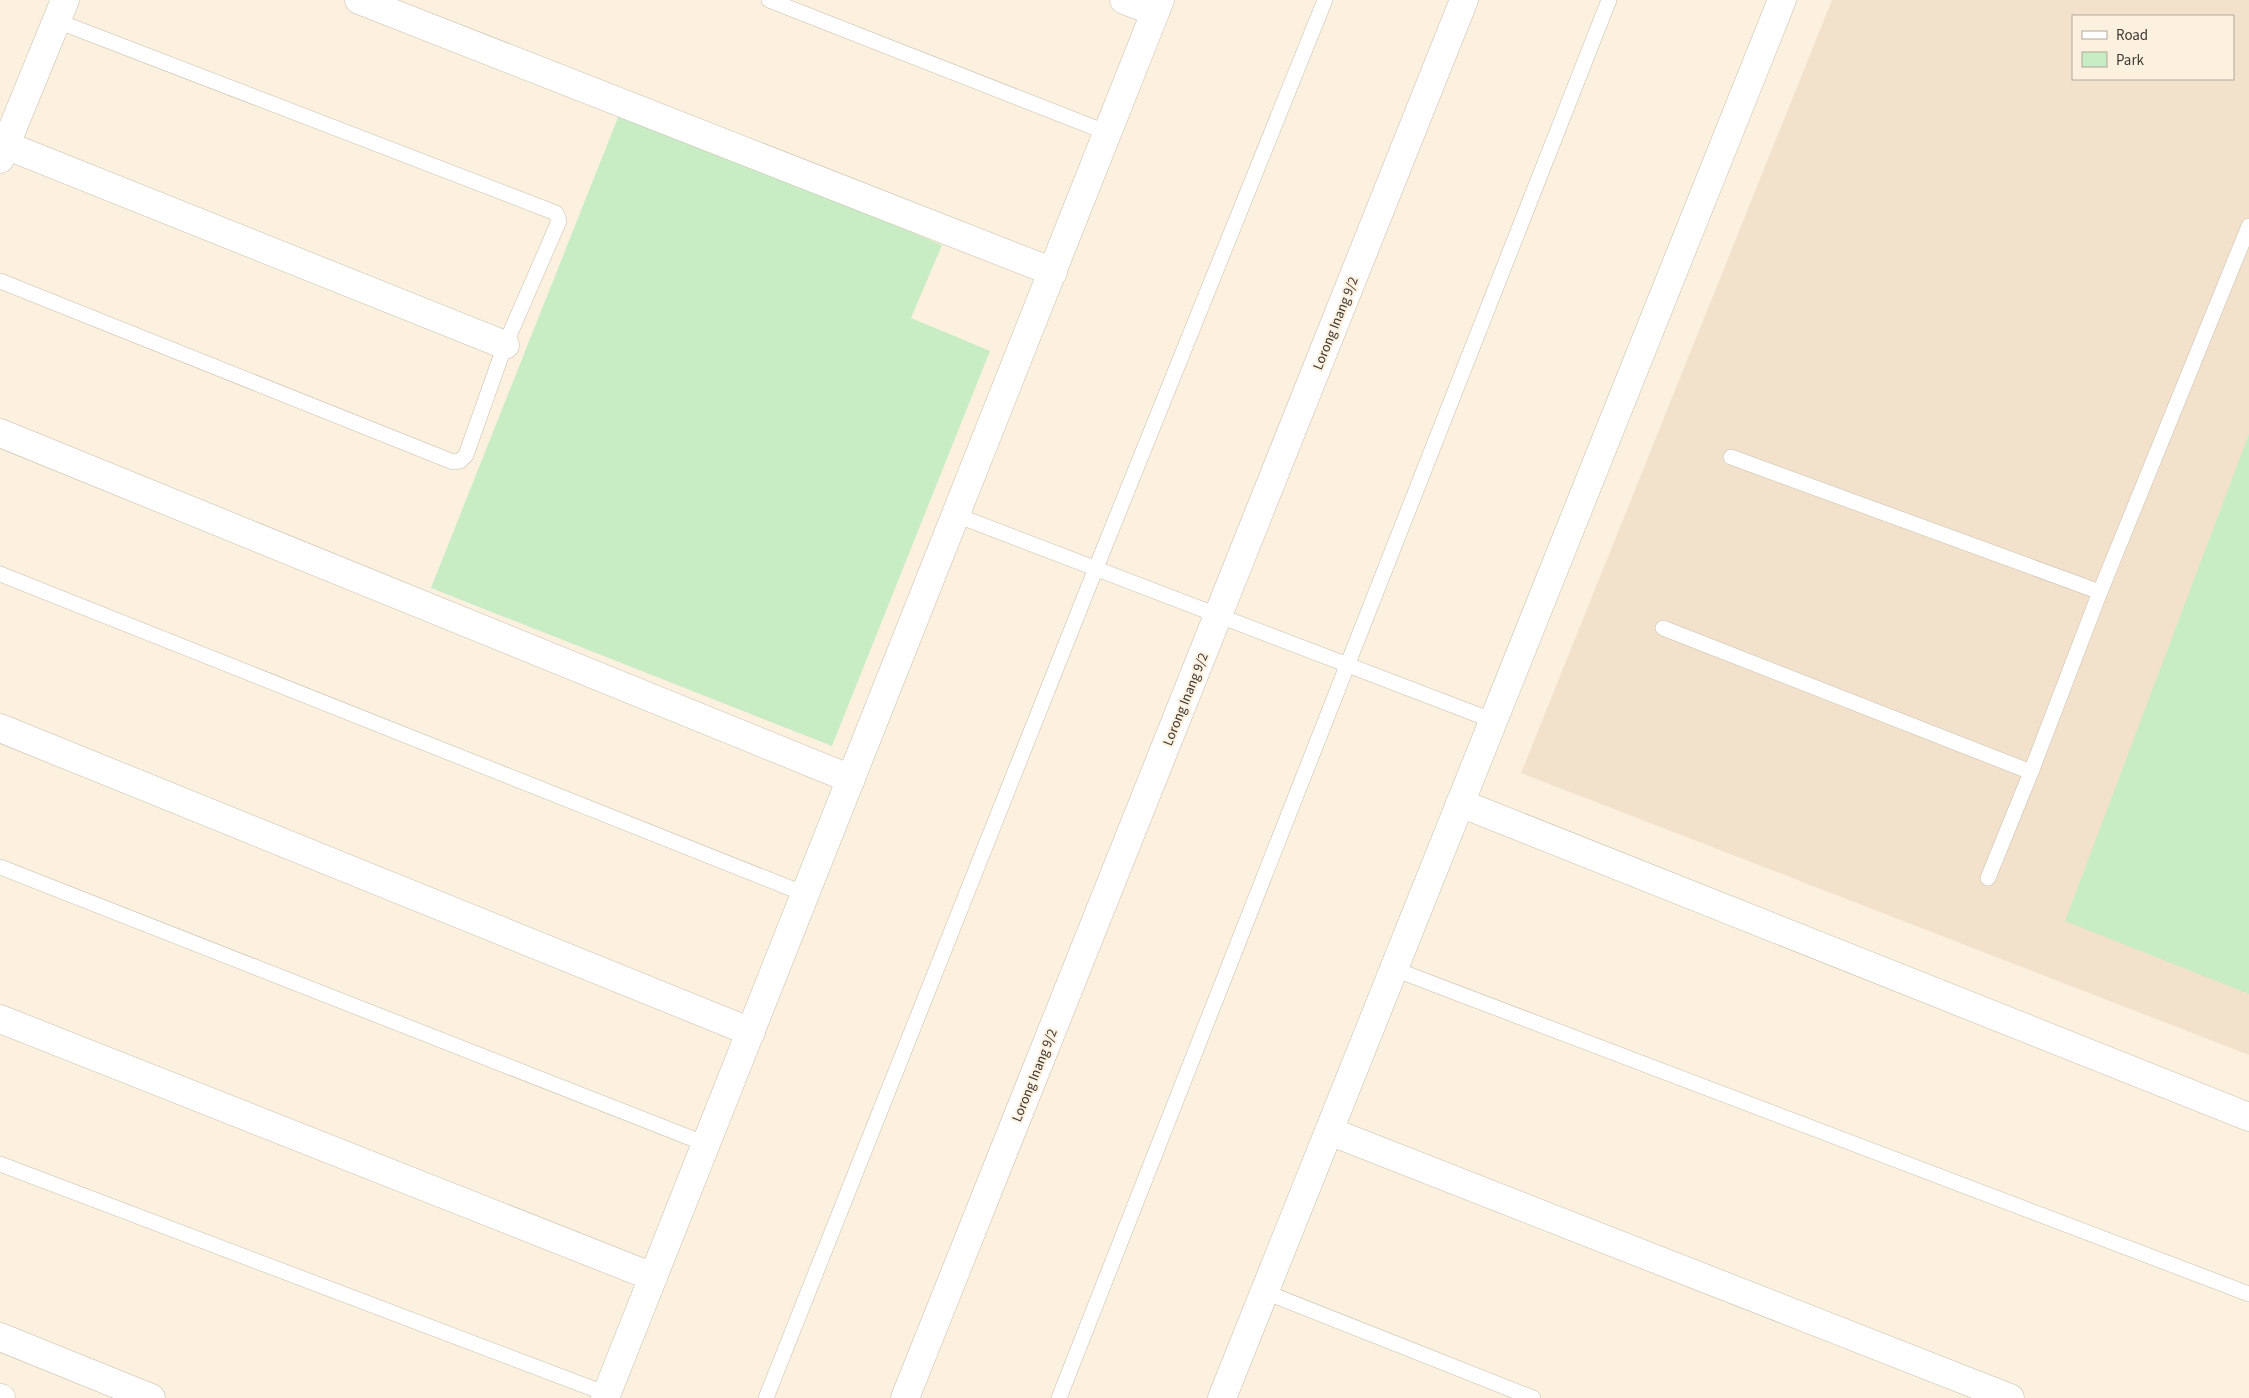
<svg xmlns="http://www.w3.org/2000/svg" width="2249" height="1398" font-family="'Source Sans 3',sans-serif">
	<rect width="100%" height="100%" fill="#fcf0df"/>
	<path fill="#f3e2cb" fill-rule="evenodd" d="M1832 0H2249V1055L1521 773ZM2073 16H2233V79H2073Z"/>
	<g fill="#c8ecc3">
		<polygon points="621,110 942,245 911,318 990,351 832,746 431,588"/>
		<polygon points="2249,434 2249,994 2065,921"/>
	</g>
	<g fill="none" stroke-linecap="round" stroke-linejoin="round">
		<defs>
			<g id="lane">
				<polyline points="769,0 1108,133"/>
				<polyline points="0,281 453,462 460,461 466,455 505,345 559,221 556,213 57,21"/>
				<polyline points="1731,457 2100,592"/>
				<polyline points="956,515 1494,721"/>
				<polyline points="0,574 805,894"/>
				<polyline points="1663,628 2031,772 2100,592 2249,226"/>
				<polyline points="0,867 706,1144"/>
				<polyline points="1988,878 2031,772"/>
				<polyline points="1394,969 2249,1294"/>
				<polyline points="0,1164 607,1394"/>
				<polyline points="1265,1292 1533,1398"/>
				<polyline points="766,1398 1096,568 1325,0"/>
				<polyline points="1059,1398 1609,0"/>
			</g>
			<g id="street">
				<polyline points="359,0 1053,272"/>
				<polyline points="1124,0 1155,12"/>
				<polyline points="5,145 505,345"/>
				<polyline points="0,159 65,0"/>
				<polyline points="0,433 851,779"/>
				<polyline points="0,728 751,1032"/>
				<polyline points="1460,803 2249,1117"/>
				<polyline points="0,1019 653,1277"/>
				<polyline points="1329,1131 2010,1398"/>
				<polyline points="0,1337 151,1398"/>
				<polyline points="0,1398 1,1398"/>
				<polyline points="605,1398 1160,0"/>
				<polyline points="905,1398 1464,0"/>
				<polyline points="1222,1398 1782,0"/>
			</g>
		</defs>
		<use href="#lane" stroke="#c8bdac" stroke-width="16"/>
		<use href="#street" stroke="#c8bdac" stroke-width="29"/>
		<use href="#lane" stroke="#fff" stroke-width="15"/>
		<use href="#street" stroke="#fff" stroke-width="28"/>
	</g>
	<g text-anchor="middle" stroke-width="4" stroke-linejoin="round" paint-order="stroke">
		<g font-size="14" fill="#3e3933" stroke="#fcf0df">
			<text transform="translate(1335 323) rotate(-68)" y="5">Lorong Inang 9/2</text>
			<text transform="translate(1185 699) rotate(-68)" y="5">Lorong Inang 9/2</text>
			<text transform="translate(1034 1075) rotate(-68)" y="5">Lorong Inang 9/2</text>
		</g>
	</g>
	<rect x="2072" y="15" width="162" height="65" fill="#fcf0df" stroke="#b0a79a"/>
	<rect x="2082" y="31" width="25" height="8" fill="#ffffff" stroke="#b0a79a"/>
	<text x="2116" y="40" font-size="15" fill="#3e3933">Road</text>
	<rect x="2082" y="52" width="25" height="15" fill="#c8ecc3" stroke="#b0a79a"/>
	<text x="2116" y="65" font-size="15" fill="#3e3933">Park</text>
</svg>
